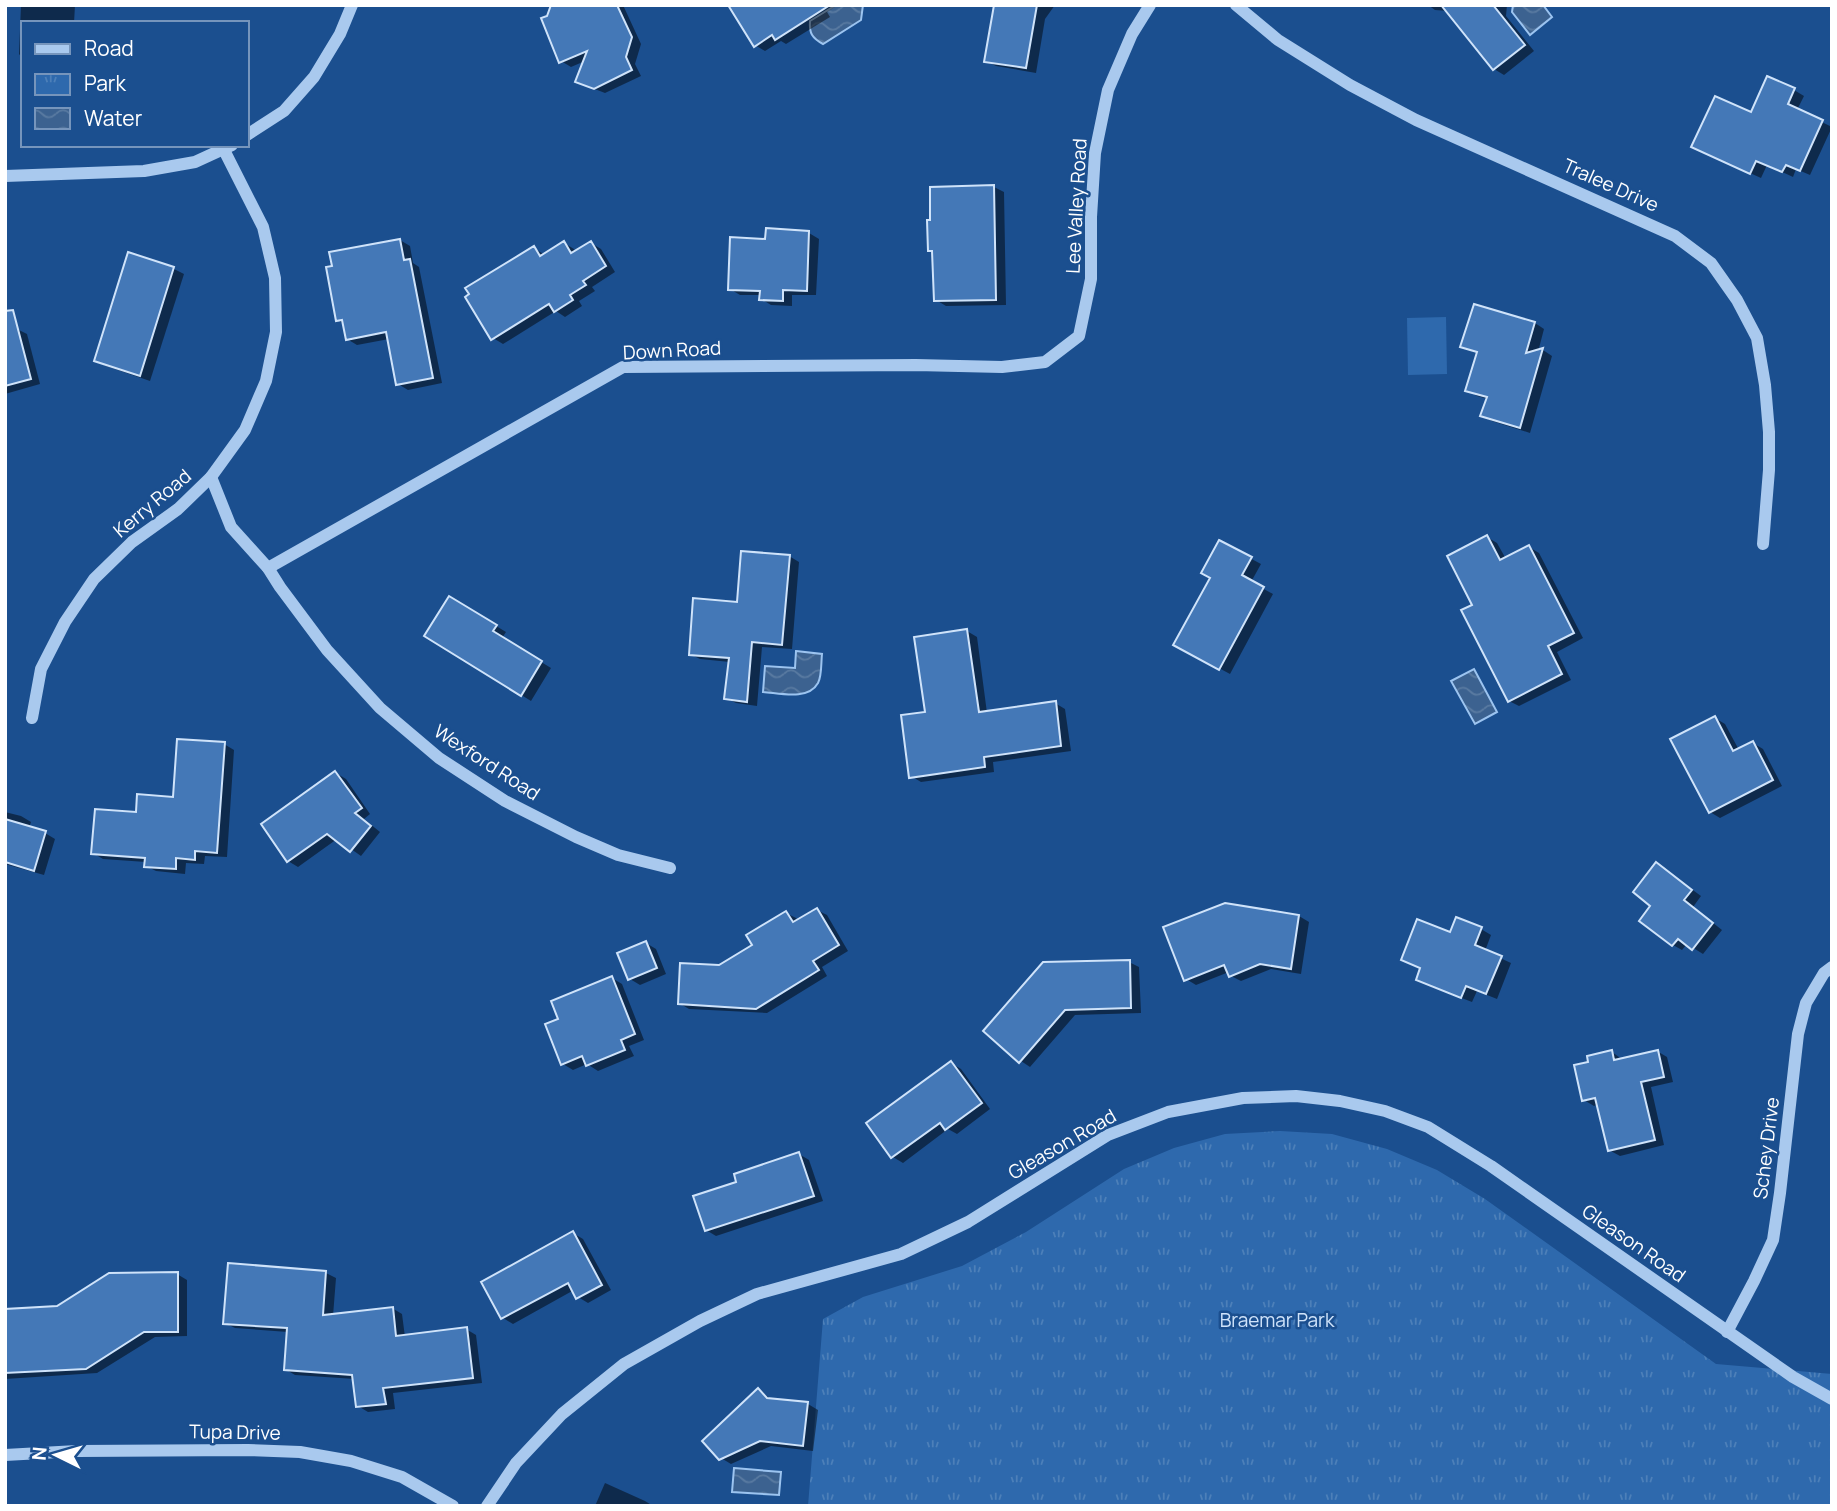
<svg xmlns="http://www.w3.org/2000/svg" width="1837" height="1511" font-family="Manrope,sans-serif">
	<defs>
		<pattern id="park-tufts" width="24" height="20" patternUnits="userSpaceOnUse" patternTransform="scale(1.75)"><rect width="24" height="20" fill="#2e69ad"/><path d="M3 7l-1-3M5 7V3M7 7l1-3M15 17l-1-3M17 17v-4M19 17l1-3" fill="none" stroke="#4d80b9"/></pattern>
		<pattern id="water-waves" width="16" height="10" patternUnits="userSpaceOnUse" patternTransform="scale(1.75)"><rect width="16" height="10" fill="#3c6290"/><path d="M0 5q4-4 8 0t8 0" fill="none" stroke="#597aa1"/></pattern>
	</defs>
	<rect width="100%" height="100%" fill="#1b4f8f"/>
	<polygon fill="url(#park-tufts)" points="1280,1131 1332,1134 1387,1149 1437,1170 1485,1199 1716,1364 1832,1374 1832,1506 808,1506 823,1319 863,1297 962,1266 1026,1232 1124,1169 1174,1148 1225,1134"/>
	<polygon fill="#2e69ad" points="1446,317 1447,374 1408,375 1407,318"/>
	<g fill="url(#water-waves)" stroke="#9cc4f0" stroke-width="2">
		<path d="M836 5H863L861 20 823 44C812 38 809 33 810 21Z"/>
		<polygon points="1513,5 1543,5 1552,17 1530,35 1512,12"/>
		<path d="M796 651 822 654C821 662 822 676 818 683 808 701 779 693 763 692L765 666 795 668Z"/>
		<polygon points="1474,669 1497,712 1475,724 1451,681"/>
		<polygon points="734,1468 781,1472 779,1495 732,1492"/>
	</g>
	<g fill="#0007">
		<polygon points="21,5 75,5 74,23 23,23 23,59 19,54"/>
		<polygon points="552,5 623,5 641,44 635,64 641,76 605,93 587,86 585,61 571,67 561,61 548,17"/>
		<polygon points="730,5 838,5 827,12 830,17 786,44 781,41 765,51 755,45"/>
		<polygon points="996,5 1055,5 1045,19 1036,73 996,66 986,61"/>
		<polygon points="1428,5 1507,5 1506,16 1534,51 1504,75 1494,69 1448,11 1435,10"/>
		<polygon points="1794,90 1804,96 1797,110 1832,127 1810,175 1796,169 1793,177 1767,165 1761,178 1703,152 1752,114"/>
		<polygon points="994,187 1004,192 1006,305 946,306 936,300 934,253 930,250"/>
		<polygon points="809,233 819,239 816,295 792,295 792,306 771,305 761,299 762,295 740,295 730,289 766,241"/>
		<polygon points="400,240 410,246 413,263 419,267 442,383 408,390 398,384 389,339 357,345 347,339 344,324 338,320 334,268"/>
		<polygon points="564,243 574,249 576,252 591,243 601,249 615,272 592,287 595,291 579,301 582,306 565,317 556,311 503,344 493,338 534,248 545,255"/>
		<polygon points="129,255 174,269 184,274 150,381 106,366 96,361"/>
		<polygon points="5,323 27,334 40,384 5,394"/>
		<polygon points="1535,323 1544,329 1538,352 1543,350 1552,356 1530,433 1492,421 1482,416 1488,399 1477,396 1467,390 1478,353 1463,346"/>
		<polygon points="1487,537 1497,543 1506,559 1529,547 1539,553 1583,638 1557,652 1571,680 1519,706 1509,701 1474,605"/>
		<polygon points="1220,542 1261,564 1251,582 1273,594 1230,674 1176,645 1212,578"/>
		<polygon points="789,556 799,562 792,649 762,647 757,706 736,703 726,698 730,662 700,659 690,654 739,604"/>
		<polygon points="450,598 506,632 502,638 551,668 531,701 426,636"/>
		<polygon points="967,631 977,637 987,713 1055,703 1065,709 1071,751 993,762 994,772 921,782 911,776 927,714"/>
		<polygon points="1715,718 1725,724 1739,750 1753,743 1763,749 1782,786 1720,818 1710,812"/>
		<polygon points="224,744 234,750 227,857 205,856 204,864 186,863 185,874 156,871 146,866 146,862 103,859 93,853 138,814 174,799"/>
		<polygon points="336,773 346,779 370,814 364,819 380,832 361,856 337,839 298,867 288,861 263,825"/>
		<polygon points="5,812 21,816 31,822 29,828 45,833 55,839 44,875 5,864"/>
		<polygon points="1657,864 1701,896 1693,907 1722,930 1703,954 1687,944 1682,950 1673,945 1653,906"/>
		<polygon points="817,910 827,915 848,951 822,967 827,976 767,1013 689,1009 679,1003 719,967 754,945 786,913 796,918 798,921"/>
		<polygon points="1299,916 1309,922 1301,974 1271,969 1241,981 1231,976 1229,972 1196,985 1186,979"/>
		<polygon points="1481,929 1491,935 1485,951 1511,963 1497,999 1477,991 1472,1002 1428,985 1418,979 1422,969 1403,960 1451,935"/>
		<polygon points="646,943 656,949 666,974 640,985 630,979"/>
		<polygon points="1129,962 1139,967 1141,1013 1075,1015 1030,1067 1021,1061 985,1031"/>
		<polygon points="612,978 622,984 644,1040 629,1046 634,1056 598,1071 587,1064 573,1070 563,1064"/>
		<polygon points="1657,1051 1667,1057 1673,1082 1651,1087 1664,1145 1620,1156 1609,1150 1599,1104 1594,1106 1584,1100 1590,1063 1612,1052 1623,1060"/>
		<polygon points="951,1063 961,1069 990,1109 957,1134 948,1129 903,1163 893,1157"/>
		<polygon points="799,1154 809,1160 823,1201 716,1236 706,1230 738,1183"/>
		<polygon points="573,1233 583,1239 611,1290 588,1303 578,1297 574,1290 513,1324 503,1318"/>
		<polygon points="326,1273 336,1278 333,1316 392,1308 402,1314 405,1337 466,1329 476,1335 482,1383 393,1393 395,1409 368,1412 358,1406 355,1379 295,1375 285,1369 288,1332 235,1328 225,1323"/>
		<polygon points="177,1274 187,1280 187,1336 155,1337 97,1373 5,1379 5,1310 58,1307"/>
		<polygon points="759,1390 772,1400 808,1404 818,1410 813,1451 771,1446 731,1464 721,1458"/>
		<polygon points="605,1483 645,1501 653,1506 595,1506"/>
	</g>
	<g fill="#4478b7" stroke="#cfe3fa" stroke-width="2">
		<polygon points="551,5 617,5 632,37 626,57 632,70 594,89 575,82 587,51 559,63 541,18 547,16"/>
		<polygon points="728,5 830,5 775,40 772,35 754,47"/>
		<polygon points="994,5 1037,5 1026,68 984,62"/>
		<polygon points="1441,5 1493,5 1525,45 1493,70"/>
		<polygon points="1767,76 1795,88 1788,104 1823,120 1800,171 1786,165 1782,172 1756,161 1750,174 1691,147 1715,96 1751,112"/>
		<polygon points="994,185 996,300 934,301 932,251 928,251 927,220 930,220 930,187"/>
		<polygon points="766,228 809,231 807,291 783,290 783,301 759,300 760,291 728,290 730,237 765,239"/>
		<polygon points="400,239 404,260 410,259 433,378 396,385 386,332 346,340 342,320 336,321 326,267 332,266 329,252"/>
		<polygon points="564,241 571,253 591,241 606,266 583,281 586,285 570,295 573,300 554,312 549,304 491,340 465,297 469,294 465,288 534,246 540,256"/>
		<polygon points="128,252 174,267 140,376 94,361"/>
		<polygon points="1474,304 1535,322 1526,353 1543,348 1520,428 1480,416 1487,397 1465,391 1477,352 1460,347"/>
		<polygon points="13,310 31,379 5,386 5,311"/>
		<polygon points="1487,535 1500,560 1529,545 1574,633 1548,646 1562,674 1508,702 1461,610 1472,605 1447,556"/>
		<polygon points="1219,540 1252,557 1242,575 1264,587 1219,670 1173,645 1210,578 1201,573"/>
		<polygon points="741,551 790,555 782,645 752,642 747,702 724,699 729,658 689,655 693,598 737,602"/>
		<polygon points="449,596 497,625 493,631 542,661 521,696 424,636"/>
		<polygon points="967,629 979,712 1056,701 1061,746 984,757 985,767 909,778 901,715 925,712 914,637"/>
		<polygon points="1715,716 1733,751 1753,741 1773,780 1709,813 1670,739"/>
		<polygon points="177,739 225,742 217,853 195,851 195,860 176,858 176,869 144,867 145,858 91,854 95,809 136,812 137,794 173,797"/>
		<polygon points="335,771 362,808 355,813 371,826 350,852 327,834 287,862 261,824"/>
		<polygon points="5,819 46,831 34,871 5,862"/>
		<polygon points="1656,862 1692,890 1684,900 1713,923 1692,950 1678,939 1672,946 1639,921 1650,906 1633,892"/>
		<polygon points="1225,903 1299,915 1291,969 1260,964 1229,977 1224,965 1184,981 1163,927"/>
		<polygon points="817,908 839,945 813,961 819,970 756,1009 678,1004 680,963 719,965 752,945 746,935 786,911 793,922"/>
		<polygon points="1456,917 1482,927 1475,945 1502,956 1486,994 1466,986 1461,998 1416,980 1420,968 1401,960 1417,919 1450,932"/>
		<polygon points="646,941 657,968 628,980 617,953"/>
		<polygon points="1130,960 1131,1008 1065,1010 1019,1063 983,1031 1043,962"/>
		<polygon points="612,976 635,1034 621,1040 625,1050 586,1066 582,1056 561,1065 545,1024 558,1019 551,1001"/>
		<polygon points="1612,1050 1614,1060 1658,1050 1664,1077 1641,1082 1655,1140 1608,1151 1595,1098 1582,1101 1574,1065 1588,1062 1587,1056"/>
		<polygon points="951,1061 982,1103 945,1130 940,1123 891,1158 866,1123"/>
		<polygon points="799,1152 814,1196 705,1231 693,1196 736,1182 734,1174"/>
		<polygon points="573,1231 602,1285 576,1299 568,1283 501,1319 481,1282"/>
		<polygon points="228,1263 326,1271 323,1315 393,1307 396,1336 467,1327 473,1378 383,1388 386,1404 356,1407 352,1375 284,1370 287,1328 223,1324"/>
		<polygon points="178,1272 178,1332 144,1332 86,1369 5,1373 5,1309 57,1306 109,1273"/>
		<polygon points="758,1388 767,1398 808,1402 803,1446 760,1441 719,1460 702,1441"/>
	</g>
	<g fill="none" stroke-linecap="round" stroke-linejoin="round">
		<g stroke="#a9c9ee" stroke-width="12">
			<polyline points="1236,5 1278,40 1350,85 1416,120 1675,236 1711,263 1737,300 1757,338 1765,385 1769,432 1769,470 1763,544"/>
			<polyline points="247,135 284,111 314,77 340,34 352,5"/>
			<polyline points="5,176 144,171 195,162 232,145"/>
			<polyline points="211,477 231,527 268,568 280,587 327,650 380,708 439,758 505,801 576,837 618,855 670,868"/>
			<polyline points="268,568 623,367 916,365 1002,367 1045,362 1079,336 1091,279 1091,217 1095,153 1108,90 1132,34 1150,5"/>
			<polyline points="32,718 41,669 65,622 94,579 132,542 178,509 211,477 245,430 266,381 276,332 275,278 263,227 224,150"/>
			<polyline points="1727,1332 1754,1281 1773,1240 1780,1193 1798,1034 1806,1003 1824,973 1832,967"/>
			<polyline points="5,1455 77,1451 248,1450 300,1452 351,1461 402,1477 453,1506"/>
			<polyline points="487,1506 516,1463 562,1414 624,1364 700,1321 757,1294 901,1254 968,1222 1108,1135 1168,1112 1243,1098 1296,1096 1340,1101 1385,1111 1428,1127 1491,1166 1793,1377 1832,1399"/>
		</g>
	</g>
	<g text-anchor="middle" stroke-width="5" stroke-linejoin="round" paint-order="stroke">
		<g font-size="19" fill="#fff" stroke="#1b4f8f">
			<text transform="translate(1611 185) rotate(24)" y="7">Tralee Drive</text>
			<text transform="translate(1076 206) rotate(-87)" y="7">Lee Valley Road</text>
			<text transform="translate(672 350) rotate(-3)" y="7">Down Road</text>
			<text transform="translate(152 503) rotate(-40)" y="7">Kerry Road</text>
			<text transform="translate(487 762) rotate(33)" y="7">Wexford Road</text>
			<text transform="translate(1062 1144) rotate(-30)" y="7">Gleason Road</text>
			<text transform="translate(1766 1148) rotate(-83)" y="7">Schey Drive</text>
			<text transform="translate(1634 1243) rotate(35)" y="7">Gleason Road</text>
			<text transform="translate(235 1432) rotate(1)" y="7">Tupa Drive</text>
		</g>
		<g font-size="19" fill="#cfe3fa" stroke="#1b4f8f">
			<text x="1277" y="1327">Braemar Park</text>
		</g>
	</g>
	<rect width="1837" height="1511" fill="none" stroke="#ffffff" stroke-width="14"/>
	<rect x="21" y="21" width="228" height="126" fill="#1b4f8f" stroke="#7695bc" stroke-width="2"/>
	<rect x="35" y="44" width="35" height="10" fill="#a9c9ee" stroke="#7695bc" stroke-width="2"/>
	<text x="84" y="56" font-size="21" fill="#ffffff">Road</text>
	<rect x="35" y="74" width="35" height="21" fill="url(#park-tufts)" stroke="#7695bc" stroke-width="2"/>
	<text x="84" y="91" font-size="21" fill="#ffffff">Park</text>
	<rect x="35" y="108" width="35" height="21" fill="url(#water-waves)" stroke="#7695bc" stroke-width="2"/>
	<text x="84" y="126" font-size="21" fill="#ffffff">Water</text>
	<g transform="translate(56 1455) rotate(275)" stroke="#1b4f8f" stroke-width="5" paint-order="stroke">
	<path d="M0-5L12 26L0 18L-12 26Z" fill="#ffffff"/>
	<text y="-10" font-size="19" font-weight="bold" text-anchor="middle" fill="#ffffff">N</text>
	</g>
</svg>
